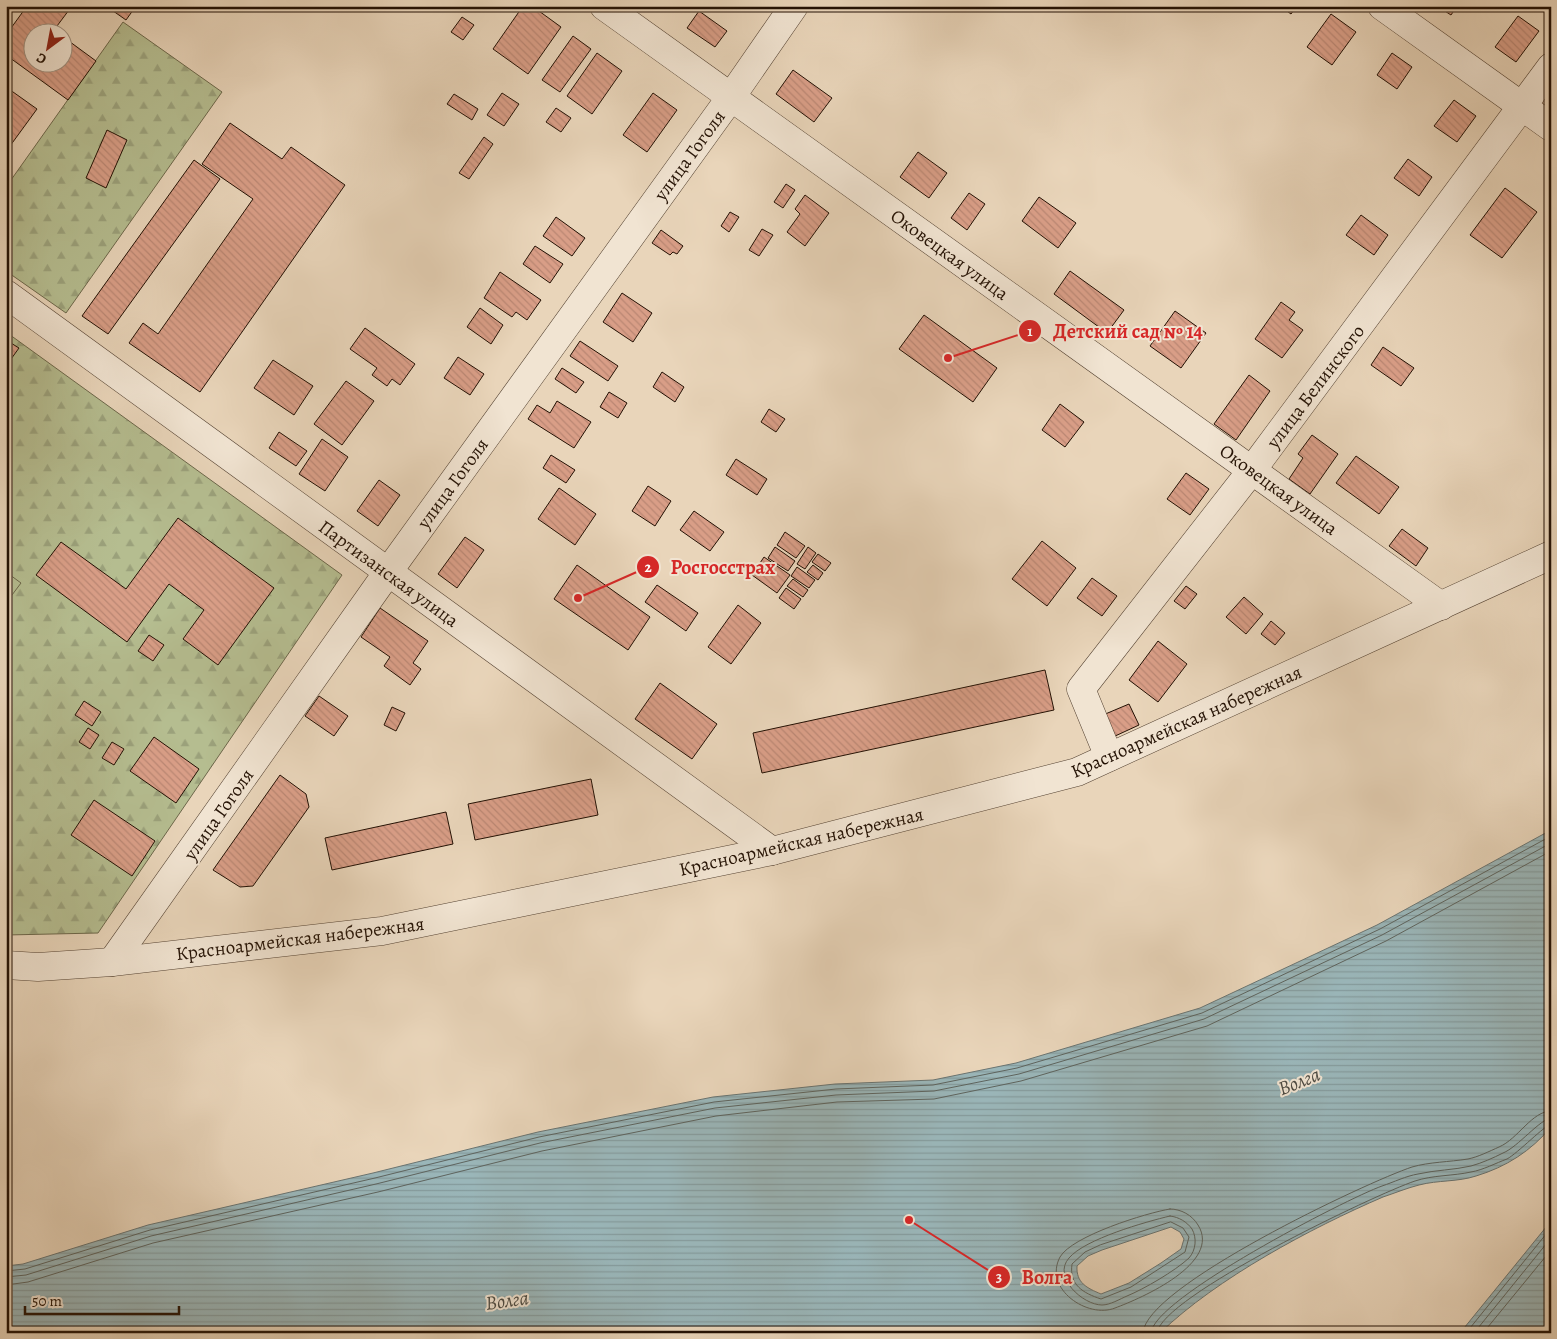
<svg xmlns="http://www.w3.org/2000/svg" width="1557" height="1339" font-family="Alegreya,serif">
	<defs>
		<pattern id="forest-firs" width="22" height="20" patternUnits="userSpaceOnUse" patternTransform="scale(1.25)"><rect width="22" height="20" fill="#b5bd90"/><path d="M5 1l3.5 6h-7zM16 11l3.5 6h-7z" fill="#9ba17b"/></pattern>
		<pattern id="water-rules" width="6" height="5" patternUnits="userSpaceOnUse" patternTransform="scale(1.25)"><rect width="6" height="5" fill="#9ab6b9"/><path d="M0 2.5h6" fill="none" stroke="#849b9d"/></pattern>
		<pattern id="building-back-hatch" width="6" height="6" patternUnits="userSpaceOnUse" patternTransform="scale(1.25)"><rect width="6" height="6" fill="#d99e87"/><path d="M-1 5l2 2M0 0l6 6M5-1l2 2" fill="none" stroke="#ba8773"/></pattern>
	</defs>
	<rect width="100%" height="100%" fill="#e9d5ba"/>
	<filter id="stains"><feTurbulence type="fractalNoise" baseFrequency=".004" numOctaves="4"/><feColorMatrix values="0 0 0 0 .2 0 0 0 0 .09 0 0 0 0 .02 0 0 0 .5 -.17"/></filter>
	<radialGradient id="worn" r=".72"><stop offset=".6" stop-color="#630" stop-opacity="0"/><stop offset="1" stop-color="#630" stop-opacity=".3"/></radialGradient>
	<g fill="url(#forest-firs)" stroke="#6c674a">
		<polygon points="123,22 222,92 66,313 6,271 6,187"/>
		<polygon points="6,332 342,575 98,933 6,935"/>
	</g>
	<polygon fill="#b5bd90" stroke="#6c674a" points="6,572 21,583 6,603"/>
	<g fill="url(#water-rules)" stroke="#6a7471" fill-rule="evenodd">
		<path d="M1551 830V1127C1531 1151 1506 1167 1476 1176 1458 1182 1438 1180 1419 1185 1407 1188 1395 1193 1383 1197 1311 1228 1217 1278 1160 1333H6V1266L23 1264 148 1225 373 1173 538 1132 713 1097 835 1084 933 1080 1016 1063 1200 1008 1377 925ZM1171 1227 1180 1232 1184 1239 1181 1249 1161 1263 1129 1283 1101 1294C1087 1288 1076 1283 1077 1266L1088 1256 1102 1250Z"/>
		<polygon points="1551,1221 1551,1333 1460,1333"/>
	</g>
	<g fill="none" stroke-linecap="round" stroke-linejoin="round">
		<g stroke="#5e645e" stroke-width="1">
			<path d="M1170 1209C1181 1209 1192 1215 1198 1225 1222 1263 1142 1298 1115 1308 1088 1319 1043 1289 1060 1257 1072 1236 1146 1213 1170 1209Z"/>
			<path d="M1170 1216C1179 1217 1187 1222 1192 1229 1197 1238 1196 1250 1189 1258 1175 1271 1144 1289 1127 1296 1120 1299 1110 1305 1102 1305 1083 1305 1052 1277 1069 1258 1085 1239 1145 1222 1170 1216Z"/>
			<path d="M1171 1222 1183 1228 1189 1237 1185 1252 1131 1287 1101 1299C1083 1293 1069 1285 1072 1264L1085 1252 1100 1245Z"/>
			<polyline points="6,1271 25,1269 150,1230 375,1178 539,1137 714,1102 836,1089 933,1085 1017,1068 1202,1013 1380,929 1551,836"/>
			<polyline points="6,1277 26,1275 151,1236 376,1184 540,1143 715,1108 836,1095 934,1091 1019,1074 1204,1019 1382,935 1551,843"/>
			<polyline points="6,1285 28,1282 153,1243 378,1192 542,1151 716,1116 837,1102 934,1099 1021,1081 1207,1026 1386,941 1551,851"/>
			<path d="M1143 1333C1144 1287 1367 1182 1412 1167 1429 1162 1449 1162 1468 1159 1478 1157 1490 1151 1499 1147 1518 1139 1532 1111 1551 1111"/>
			<path d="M1151 1333C1152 1299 1346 1199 1382 1186 1394 1182 1406 1176 1418 1174 1435 1170 1454 1170 1471 1166 1482 1163 1493 1158 1503 1153 1518 1147 1540 1119 1551 1118"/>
			<path d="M1157 1333C1160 1297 1376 1194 1415 1181 1433 1175 1453 1176 1471 1172 1483 1170 1496 1163 1507 1159 1518 1153 1545 1125 1551 1124"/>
			<polyline points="1466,1333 1551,1228"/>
			<polyline points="1474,1333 1551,1238"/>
			<polyline points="1483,1333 1551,1250"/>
		</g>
	</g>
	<g fill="url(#building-back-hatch)" stroke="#231104">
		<polygon points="27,6 72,6 54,30 57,32 32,32 32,62 62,62 62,36 96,61 68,100 6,55 6,35"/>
		<polygon points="106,6 136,6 126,20"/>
		<polygon points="523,6 532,6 561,27 528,74 493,49"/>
		<polygon points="1280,6 1297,6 1291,14"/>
		<polygon points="1437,6 1457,6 1451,15"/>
		<polygon points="699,11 727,31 715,47 687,28"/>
		<polygon points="1331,14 1356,32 1332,65 1307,47"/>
		<polygon points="1518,16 1539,31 1516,62 1495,47"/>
		<polygon points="462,17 474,25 463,40 451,32"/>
		<polygon points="573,36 591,49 560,92 542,80"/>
		<polygon points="597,53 622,71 592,114 567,96"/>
		<polygon points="1392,53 1412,67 1397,89 1377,75"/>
		<polygon points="793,70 832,98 814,122 776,94"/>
		<polygon points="6,87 37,109 10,146 6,144"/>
		<polygon points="502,93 519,104 504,126 487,115"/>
		<polygon points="653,93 677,110 647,152 623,135"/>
		<polygon points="454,94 478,109 472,120 447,104"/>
		<polygon points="1454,100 1476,116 1457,142 1434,126"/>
		<polygon points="556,108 571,118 561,132 546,122"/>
		<polygon points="230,123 282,159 291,147 345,185 200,392 129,343 143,323 158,334 253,199 202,164"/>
		<polygon points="107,130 127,140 106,188 86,178"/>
		<polygon points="484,137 493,144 469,179 459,173"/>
		<polygon points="918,152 947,173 929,198 900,177"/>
		<polygon points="1408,159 1432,177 1419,196 1394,178"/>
		<polygon points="194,160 220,179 108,334 82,316"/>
		<polygon points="786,184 795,190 783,208 774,202"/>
		<polygon points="1505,188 1537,212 1502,258 1470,235"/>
		<polygon points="969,193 985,204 967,230 951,218"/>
		<polygon points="805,195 829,213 805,246 787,232 800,214 795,209"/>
		<polygon points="1039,197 1076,223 1058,248 1022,221"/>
		<polygon points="730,212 739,217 729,232 721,226"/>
		<polygon points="1361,215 1388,235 1374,255 1346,235"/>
		<polygon points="556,217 585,238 572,256 543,236"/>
		<polygon points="762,229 773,235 759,256 749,250"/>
		<polygon points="661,230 683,246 677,254 673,252 670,255 652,243"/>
		<polygon points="535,246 563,264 550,283 523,264"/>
		<polygon points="1070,271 1124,310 1107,333 1054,294"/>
		<polygon points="500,272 541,300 527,320 516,312 512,317 484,298"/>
		<polygon points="622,293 652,313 633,342 603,322"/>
		<polygon points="1281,302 1295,312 1289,320 1303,330 1282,358 1255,339"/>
		<polygon points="480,308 503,325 491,344 467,327"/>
		<polygon points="1175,311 1206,333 1181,368 1150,346"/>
		<polygon points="924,315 997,368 973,402 899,349"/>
		<polygon points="365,328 415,364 400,385 392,379 387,386 372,375 377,368 350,349"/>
		<polygon points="6,340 19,348 6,366"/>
		<polygon points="580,341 618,366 608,381 570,356"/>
		<polygon points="1383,347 1414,368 1401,386 1371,365"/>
		<polygon points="458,357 484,374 470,395 444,378"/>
		<polygon points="273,360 313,386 294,415 254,388"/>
		<polygon points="562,368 584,382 576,393 555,379"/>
		<polygon points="662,372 684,387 675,402 653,387"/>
		<polygon points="1249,375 1270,391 1236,440 1214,424"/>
		<polygon points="346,381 374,401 342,445 314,424"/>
		<polygon points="609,392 627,403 618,418 600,407"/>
		<polygon points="557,401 591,422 574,448 528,419 537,405 550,413"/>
		<polygon points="1060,404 1084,422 1065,447 1042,430"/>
		<polygon points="769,409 785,419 776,432 761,422"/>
		<polygon points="279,432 307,451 296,466 269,448"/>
		<polygon points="1312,435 1338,454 1310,494 1289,479 1303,458 1298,454"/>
		<polygon points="322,439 348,457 325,491 299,474"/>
		<polygon points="551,455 575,470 566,483 543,468"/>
		<polygon points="1356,456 1399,487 1379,514 1336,483"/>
		<polygon points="736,459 767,479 757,495 726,475"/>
		<polygon points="1186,473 1209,489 1190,515 1167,499"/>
		<polygon points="379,480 400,495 378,526 357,511"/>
		<polygon points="648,486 671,501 655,526 632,511"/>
		<polygon points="559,488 596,514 575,545 538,519"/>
		<polygon points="694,511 724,532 710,551 680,530"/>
		<polygon points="178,518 274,588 218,665 183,639 204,610 169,584 127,642 36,575 61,542 126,589"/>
		<polygon points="1402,529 1428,548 1416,566 1389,546"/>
		<polygon points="785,532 805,546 796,558 777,545"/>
		<polygon points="465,537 484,550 457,588 438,574"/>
		<polygon points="1042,541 1076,568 1047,606 1012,579"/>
		<polygon points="775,547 795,561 788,571 768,558"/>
		<polygon points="808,547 816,553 805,569 797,564"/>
		<polygon points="818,554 831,563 825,571 812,562"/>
		<polygon points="764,557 790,575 777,593 752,575"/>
		<polygon points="577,565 650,617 628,650 554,599"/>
		<polygon points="813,565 823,573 818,580 807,572"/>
		<polygon points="797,567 815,580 809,588 791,576"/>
		<polygon points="1092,578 1117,596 1102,616 1077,598"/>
		<polygon points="793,579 808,590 803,597 787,586"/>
		<polygon points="657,585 698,613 686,631 645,602"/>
		<polygon points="1186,586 1197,594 1185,609 1174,601"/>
		<polygon points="786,588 801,599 794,609 779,598"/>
		<polygon points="1244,597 1263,614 1246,634 1226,617"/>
		<polygon points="738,605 761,623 731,664 708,647"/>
		<polygon points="380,608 428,641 413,663 421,669 410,685 384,666 390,657 361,637"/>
		<polygon points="1271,621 1285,633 1275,645 1261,634"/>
		<polygon points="149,635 164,645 153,661 138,651"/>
		<polygon points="1158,641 1187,664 1158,702 1129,680"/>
		<polygon points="1045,670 1054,710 762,773 753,733"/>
		<polygon points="660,683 717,724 692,759 635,719"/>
		<polygon points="319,696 348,716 334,736 305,716"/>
		<polygon points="84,701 101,712 92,726 75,715"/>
		<polygon points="1129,704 1139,725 1113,737 1103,715"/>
		<polygon points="392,707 405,713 396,731 384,725"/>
		<polygon points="88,728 99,735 90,749 79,742"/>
		<polygon points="154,737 199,769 176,803 130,771"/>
		<polygon points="112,742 124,749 114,765 102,758"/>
		<polygon points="280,775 306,794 309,807 253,886 240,887 213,870"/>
		<polygon points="591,779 598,815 475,840 468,804"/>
		<polygon points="94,800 155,841 132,876 71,835"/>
		<polygon points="446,812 453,844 332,870 325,838"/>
	</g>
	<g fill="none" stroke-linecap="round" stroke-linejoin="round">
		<defs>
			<g id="minor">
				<polyline points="604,6 1441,606"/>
				<polyline points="1382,6 1551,127"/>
				<polyline points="6,294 772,851"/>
				<polyline points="1109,757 1081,689 1252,470 1551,67"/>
				<polyline points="112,962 388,572 731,97 794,6"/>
				<polyline points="6,965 38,967 112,962 382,931 772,851 1077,772 1551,555"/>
			</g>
		</defs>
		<use href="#minor" stroke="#544232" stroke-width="29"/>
		<use href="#minor" stroke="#f1e4d2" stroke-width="28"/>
	</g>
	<g text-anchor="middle" stroke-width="4" stroke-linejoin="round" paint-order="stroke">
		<g font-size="19" fill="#231104" stroke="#f1e4d2">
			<text transform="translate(689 155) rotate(-54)" y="7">улица Гоголя</text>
			<text transform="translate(950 254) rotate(36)" y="7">Оковецкая улица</text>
			<text transform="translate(1315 386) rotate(-53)" y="7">улица Белинского</text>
			<text transform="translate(452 483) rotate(-54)" y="7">улица Гоголя</text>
			<text transform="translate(1279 489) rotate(36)" y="7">Оковецкая улица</text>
			<text transform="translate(389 573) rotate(36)" y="7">Партизанская улица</text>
			<text transform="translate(1186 721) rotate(-24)" y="7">Красноармейская набережная</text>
			<text transform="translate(218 814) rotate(-55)" y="7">улица Гоголя</text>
			<text transform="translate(801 841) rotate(-13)" y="7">Красноармейская набережная</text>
			<text transform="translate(300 938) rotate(-7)" y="7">Красноармейская набережная</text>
		</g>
		<g font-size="20" font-style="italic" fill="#4d4b43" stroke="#f1e4d2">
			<text transform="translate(1299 1081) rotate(-22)" y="7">Волга</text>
			<text transform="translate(507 1300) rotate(-8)" y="7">Волга</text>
		</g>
	</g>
	<path fill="none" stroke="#d62828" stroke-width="2" d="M948 358L1030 331M578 598L648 567M909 1220L999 1277"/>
	<g fill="#d62828" stroke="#f1e4d2" stroke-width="2">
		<circle cx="948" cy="358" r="5"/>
		<circle cx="578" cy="598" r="5"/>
		<circle cx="909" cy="1220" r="5"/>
		<circle cx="1030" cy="331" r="12"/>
		<circle cx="648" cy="567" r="12"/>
		<circle cx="999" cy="1277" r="12"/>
	</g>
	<g font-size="15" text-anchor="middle" font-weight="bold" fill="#fff">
		<text x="1030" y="336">1</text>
		<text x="648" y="572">2</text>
		<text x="999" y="1282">3</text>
	</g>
	<g font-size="20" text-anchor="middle" font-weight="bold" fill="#d62828" stroke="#f1e4d2" stroke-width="4" stroke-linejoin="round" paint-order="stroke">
		<text x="1128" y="338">Детский сад № 14</text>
		<text x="723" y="574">Росгосстрах</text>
		<text x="1047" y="1284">Волга</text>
	</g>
	<rect width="1557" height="1339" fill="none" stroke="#e9d5ba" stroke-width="25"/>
	<rect x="8" y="8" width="1542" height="1324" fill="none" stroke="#231104" stroke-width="2.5"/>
	<rect x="12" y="12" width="1532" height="1314" fill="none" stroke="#231104"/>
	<g transform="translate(48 48) rotate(212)"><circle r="24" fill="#f1e4d2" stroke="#9f9080"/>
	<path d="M0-4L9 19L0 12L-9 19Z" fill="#8f2418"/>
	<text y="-8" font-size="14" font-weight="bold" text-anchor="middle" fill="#231104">С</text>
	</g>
	<path d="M25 1306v8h154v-8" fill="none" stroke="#231104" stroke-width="2.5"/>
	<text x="32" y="1306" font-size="15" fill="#231104" stroke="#f1e4d2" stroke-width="4" paint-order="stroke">50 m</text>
	<rect width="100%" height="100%" filter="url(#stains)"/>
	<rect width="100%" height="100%" fill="url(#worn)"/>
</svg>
